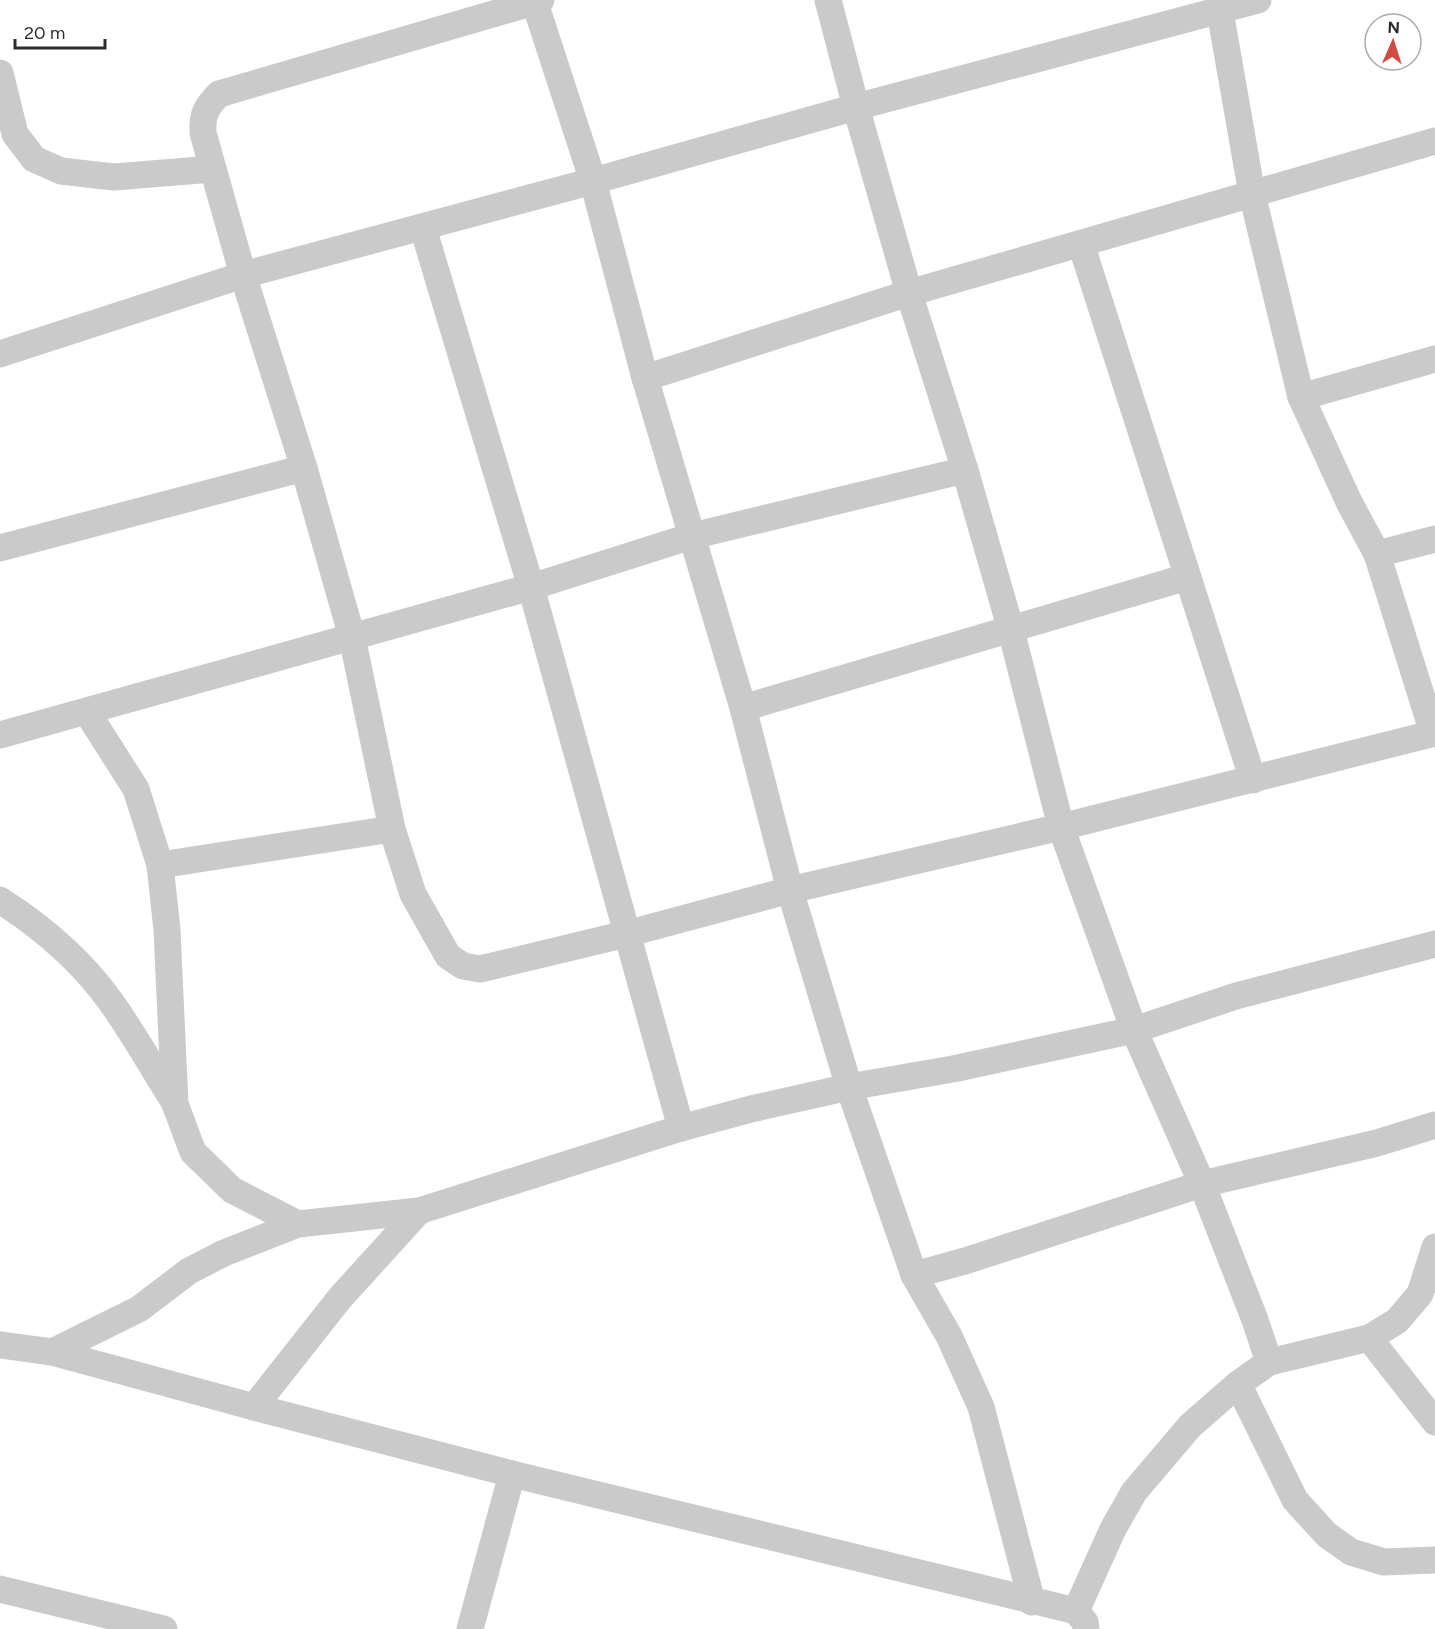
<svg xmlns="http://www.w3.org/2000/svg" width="1435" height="1629" font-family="Figtree,sans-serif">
	<rect width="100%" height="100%" fill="#fff"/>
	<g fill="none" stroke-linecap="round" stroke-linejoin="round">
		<g stroke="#cacaca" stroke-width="27">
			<polyline points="534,0 593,181 645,378 743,708 790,890 849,1087 914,1275 949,1336 981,1407 1032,1602"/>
			<path d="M541 0 219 94C206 107 202 114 203 133L243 275 304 468 352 637 392 829 413 894 448 956 463 966 480 969 626 934 790 890 1061 827 1435 733"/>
			<polyline points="828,0 856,107 909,293 965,470 1011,630 1061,827 1134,1030 1202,1184 1255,1320 1269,1362"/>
			<polyline points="1218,0 1252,194 1301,397 1349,502 1377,554 1433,733"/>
			<polyline points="0,73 15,134 34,159 61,171 114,177 213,169"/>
			<polyline points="423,228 531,587 681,1128"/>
			<polyline points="1081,244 1253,780"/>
			<polyline points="0,354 243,275 593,181 856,107 1258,0"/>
			<polyline points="645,378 909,293 1435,141"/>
			<polyline points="1301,397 1435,359"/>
			<polyline points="0,548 304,468"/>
			<polyline points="1377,554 1435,539"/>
			<polyline points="743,708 1187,577"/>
			<polyline points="87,712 136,789 160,865 167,930 175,1104 193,1152 232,1190 298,1224"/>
			<polyline points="0,735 531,587 692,536 965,470"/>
			<polyline points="160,865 392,829"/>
			<path d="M0 900C42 927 82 961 111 1002 134 1034 153 1069 175 1103"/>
			<polyline points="914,1275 965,1261 1202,1184 1377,1143 1435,1125"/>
			<polyline points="1369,1338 1435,1422"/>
			<polyline points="0,1345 52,1352 254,1407 512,1474 1076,1611 1085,1622 1086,1629"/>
			<polyline points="52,1352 139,1309 189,1271 224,1253 298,1224 419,1211 681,1128 751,1109 849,1087 953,1069 1134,1030 1236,996 1435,944"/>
			<polyline points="1238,1384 1295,1500 1327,1535 1351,1552 1384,1562 1435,1560"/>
			<polyline points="254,1407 340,1298 419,1211"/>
			<polyline points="0,1589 164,1629"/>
			<polyline points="1076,1611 1113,1529 1134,1492 1190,1426 1238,1384 1269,1362 1369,1338 1397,1321 1420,1294 1435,1247"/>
			<polyline points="470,1629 512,1474"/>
		</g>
	</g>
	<g transform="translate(1393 42) rotate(3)"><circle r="28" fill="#ffffff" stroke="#ababab" stroke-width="1.5"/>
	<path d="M0-4.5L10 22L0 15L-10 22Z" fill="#d04b43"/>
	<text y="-9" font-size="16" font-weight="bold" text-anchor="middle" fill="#2d2d2d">N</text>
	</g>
	<path d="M15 39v9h90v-9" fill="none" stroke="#2d2d2d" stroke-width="3"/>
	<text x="24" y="39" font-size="18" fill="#2d2d2d" stroke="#ffffff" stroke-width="4.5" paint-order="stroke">20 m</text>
</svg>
